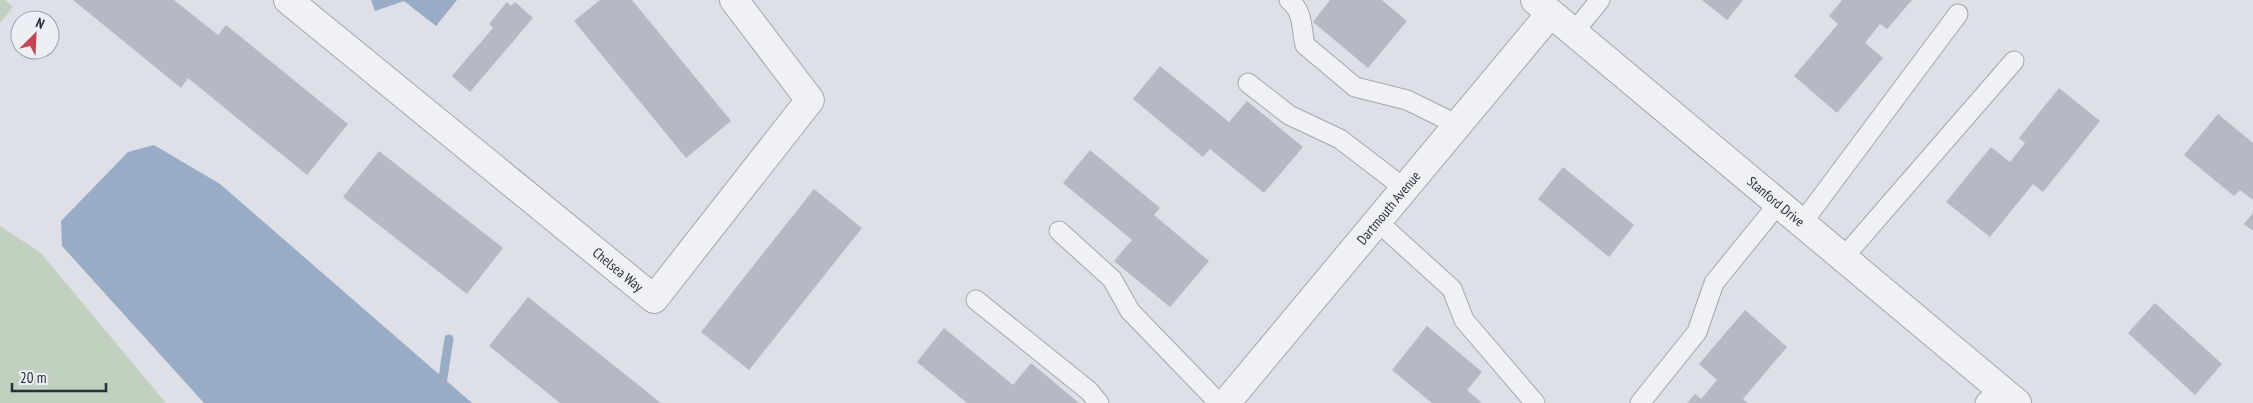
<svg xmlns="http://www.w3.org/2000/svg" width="2253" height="403" font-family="'PT Sans Narrow',sans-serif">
	<rect width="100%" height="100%" fill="#dde0e6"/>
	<g fill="#c2d0bf">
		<polygon points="0,0 5,0 13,7 0,23"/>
		<polygon points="0,226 41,253 166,403 0,403"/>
	</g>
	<g fill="#99acc5">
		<polygon points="371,0 457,0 436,26 404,1 375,11"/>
		<polygon points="154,145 220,184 472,403 204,403 62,246 61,221 128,152"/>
	</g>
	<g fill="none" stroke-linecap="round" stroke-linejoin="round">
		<polyline stroke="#99acc5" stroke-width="9" points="439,403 449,339"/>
	</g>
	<g fill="#b5b9c3">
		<polygon points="73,0 174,0 218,35 226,25 348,124 307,175 188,78 181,88"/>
		<polygon points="600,0 632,0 731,121 686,158 574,21"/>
		<polygon points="1330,0 1382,0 1407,21 1368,68 1313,22"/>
		<polygon points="1702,0 1743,0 1727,20"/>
		<polygon points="1842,0 1912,0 1887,29 1880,24 1865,43 1883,58 1837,113 1794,76 1838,24 1829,16"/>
		<polygon points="507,2 511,6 515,2 533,18 470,92 452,76 493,28 489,24"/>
		<polygon points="1160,66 1229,122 1247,101 1303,147 1264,193 1210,149 1203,157 1133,99"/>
		<polygon points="2059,88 2100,121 2043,192 2033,184 1990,237 1946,202 1991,147 2010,162 2025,143 2019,138"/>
		<polygon points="2218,114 2253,143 2253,200 2240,190 2234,196 2184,155"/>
		<polygon points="1090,150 1160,208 1154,215 1209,261 1170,307 1114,261 1132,240 1063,183"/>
		<polygon points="379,151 503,248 467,294 343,197"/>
		<polygon points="1563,167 1634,225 1609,257 1538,199"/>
		<polygon points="814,189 862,228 749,370 701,332"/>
		<polygon points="2253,213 2253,231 2244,224"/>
		<polygon points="528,297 661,403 560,403 489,346"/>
		<polygon points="2155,303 2222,364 2195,395 2128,333"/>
		<polygon points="1745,310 1787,347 1743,399 1748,403 1687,403 1695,394 1701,399 1717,380 1699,364"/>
		<polygon points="1427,326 1482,372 1467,390 1482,403 1432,403 1392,370"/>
		<polygon points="944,328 1013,385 1031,363 1079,403 967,403 917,362"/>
	</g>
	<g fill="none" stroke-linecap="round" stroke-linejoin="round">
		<defs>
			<g id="lane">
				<path d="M1289 0C1304 12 1301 28 1305 45L1355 87 1407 100 1458 125"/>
				<polyline points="1573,33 1600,0"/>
				<polyline points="1248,83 1289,115 1340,139 1404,188"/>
				<polyline points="1377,221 1452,289 1464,320 1535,403"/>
				<polyline points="1802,223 1958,14"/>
				<polyline points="1059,231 1112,279 1130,311 1219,403"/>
				<polyline points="1843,258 2014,61"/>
				<polyline points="976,300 1089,391 1099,403"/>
				<polyline points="1640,403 1697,332 1714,283 1778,204"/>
				<polyline points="1985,403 1999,388"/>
			</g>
			<g id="street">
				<path id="s1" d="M288 0 654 299 810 100 734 0"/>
				<path id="s2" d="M1535 0 2017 403"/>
				<path id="s3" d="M1226 403 1550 14"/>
			</g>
		</defs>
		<use href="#lane" stroke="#a3a7b0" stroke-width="21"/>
		<use href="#street" stroke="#a3a7b0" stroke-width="30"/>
		<use href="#lane" stroke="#f0f1f5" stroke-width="19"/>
		<use href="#street" stroke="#f0f1f5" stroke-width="28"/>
	</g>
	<g text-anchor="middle" stroke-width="5" stroke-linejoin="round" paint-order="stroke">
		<g font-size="14" fill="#272e3c" stroke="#eceff4">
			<text dy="5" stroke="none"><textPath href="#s2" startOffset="314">Stanford Drive</textPath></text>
			<text dy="5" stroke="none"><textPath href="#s3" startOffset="254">Dartmouth Avenue</textPath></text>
			<text dy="5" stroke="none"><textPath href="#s1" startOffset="426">Chelsea Way</textPath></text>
		</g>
	</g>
	<g transform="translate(35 35) rotate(24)"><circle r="24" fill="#eceff4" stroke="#9da2aa"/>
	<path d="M0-4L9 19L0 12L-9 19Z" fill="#c74652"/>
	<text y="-8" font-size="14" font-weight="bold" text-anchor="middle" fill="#272e3c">N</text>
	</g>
	<path d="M12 383v8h94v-8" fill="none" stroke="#272e3c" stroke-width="2.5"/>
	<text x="20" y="383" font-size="15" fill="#272e3c" stroke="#eceff4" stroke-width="4" paint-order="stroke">20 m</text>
</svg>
